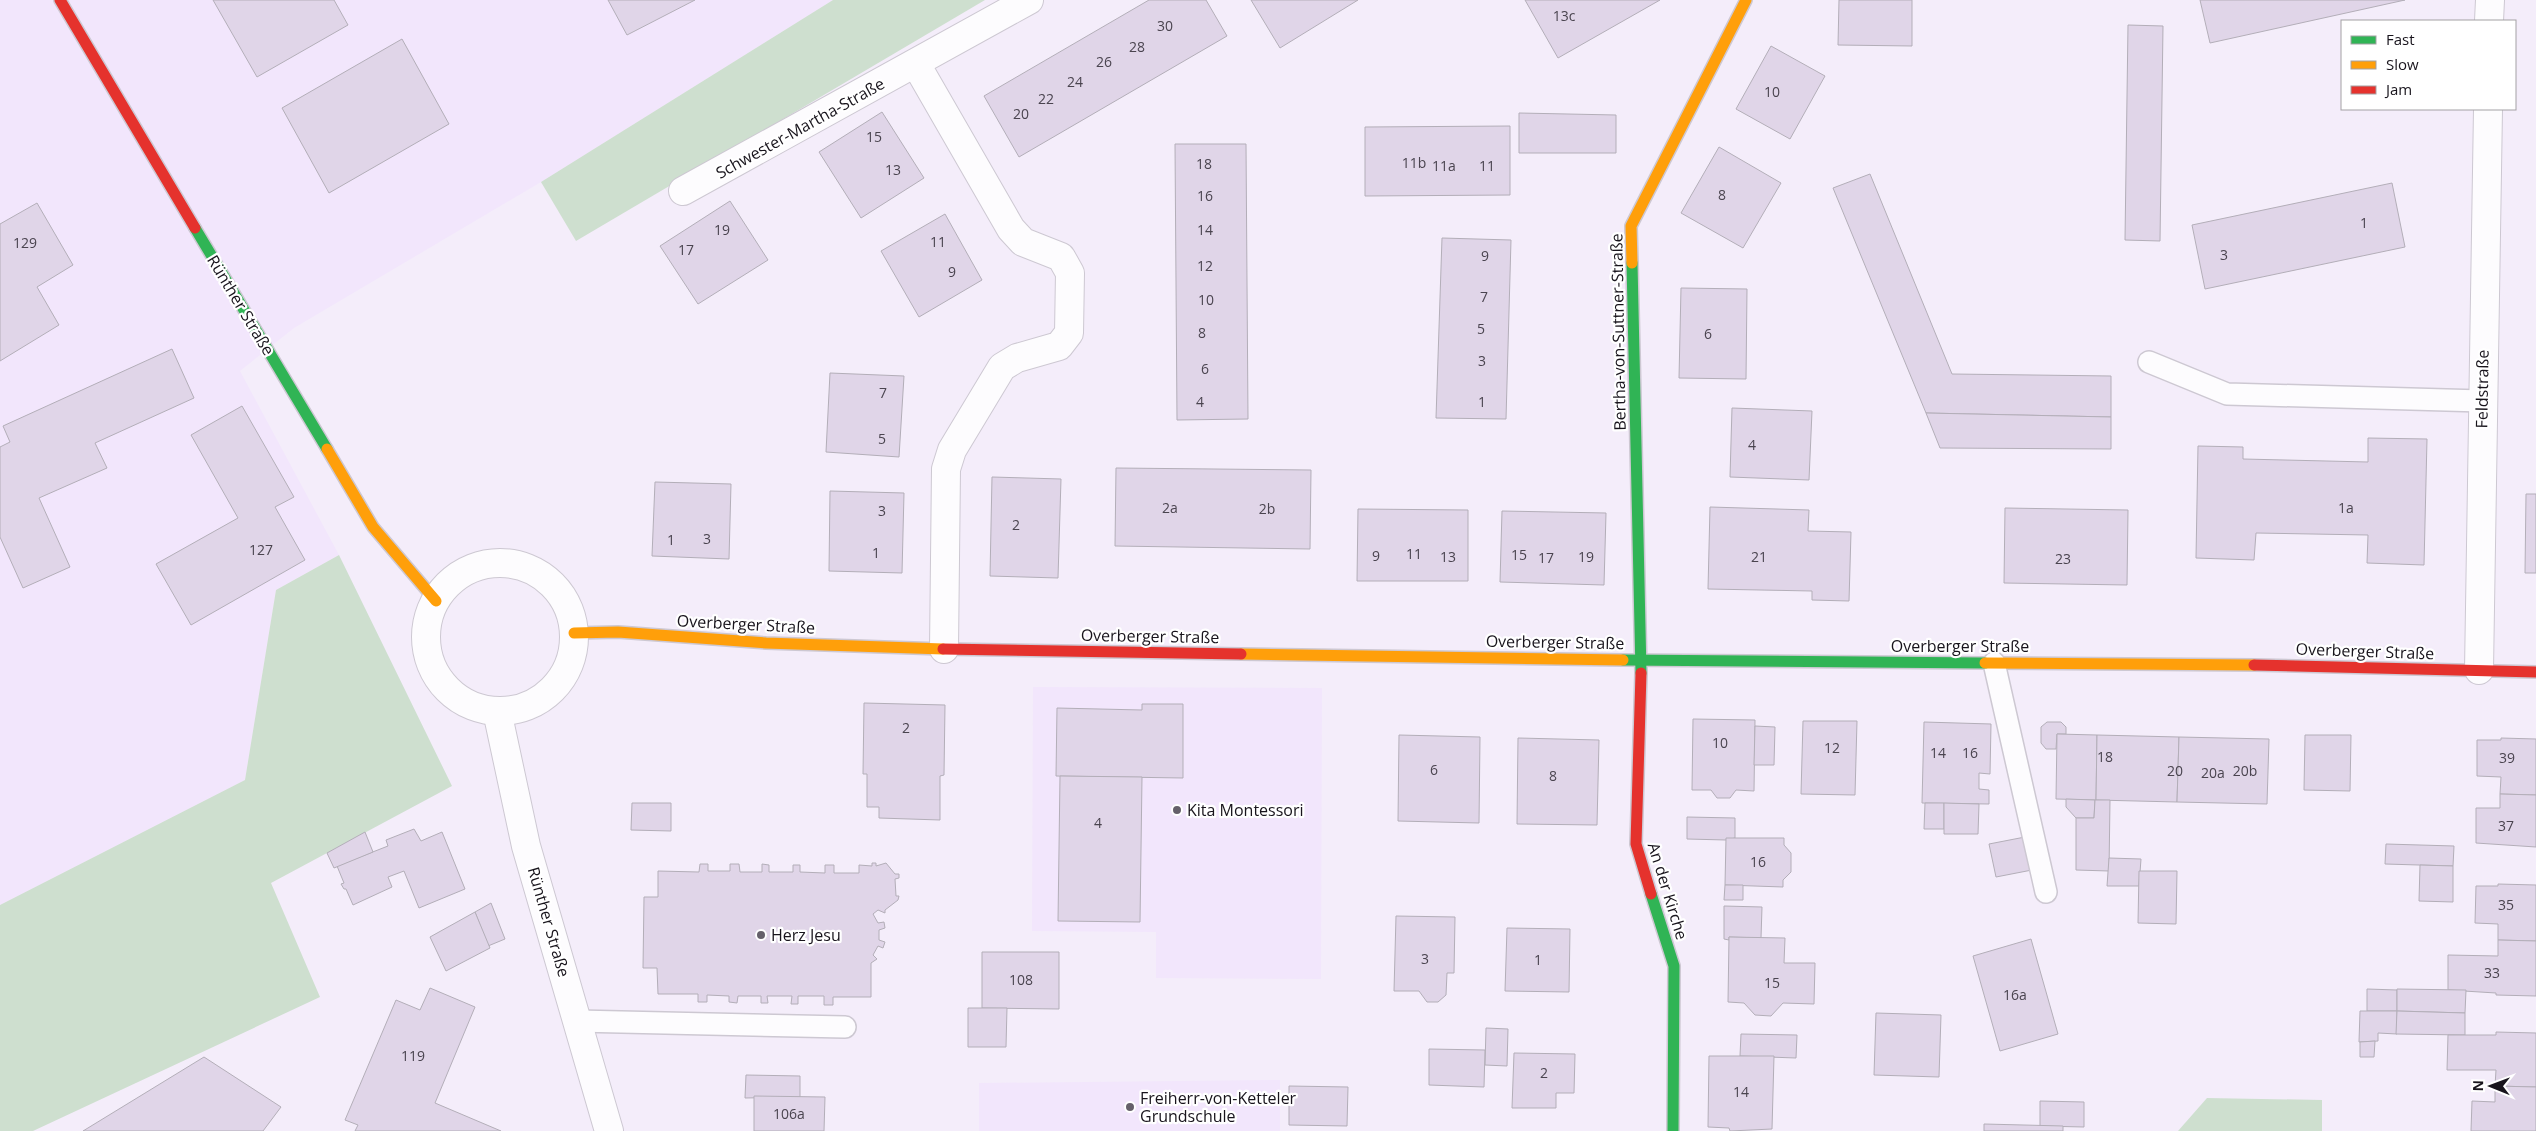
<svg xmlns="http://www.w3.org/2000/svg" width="2536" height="1131" font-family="'Open Sans',sans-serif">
	<rect width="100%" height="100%" fill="#f4edfa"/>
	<g fill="#f2e6fc">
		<polygon points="0,0 833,0 541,182 294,328 240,371 339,555 276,590 245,780 0,905"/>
		<polygon points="1033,687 1322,688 1321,979 1156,978 1156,932 1032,931"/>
		<polygon points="1280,1080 1280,1131 979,1131 979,1083"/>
	</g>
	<g fill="#cedfcf">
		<polygon points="833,0 985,0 576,241 541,182"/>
		<polygon points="339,555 452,786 271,883 320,997 33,1131 0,1131 0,905 245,780 276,590"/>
		<polygon points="2207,1098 2322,1100 2322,1131 2178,1131"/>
	</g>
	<g fill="#e0d5e8" stroke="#b3aeb8">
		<polygon points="213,0 334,0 348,25 257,77"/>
		<polygon points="608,0 695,0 627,35"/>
		<polygon points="1149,0 1206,0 1227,36 1019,157 984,96"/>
		<polygon points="1251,0 1358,0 1280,48"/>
		<polygon points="1525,0 1660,0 1558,58"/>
		<polygon points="1839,0 1912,0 1912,46 1838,45"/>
		<polygon points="2200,0 2405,0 2210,43"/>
		<polygon points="2128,25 2163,26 2160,241 2125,240"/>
		<polygon points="402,39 449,124 329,193 282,108"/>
		<polygon points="1771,46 1825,76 1790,139 1736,109"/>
		<polygon points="882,112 924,178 861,218 819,152"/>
		<polygon points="1519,113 1616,115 1616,153 1519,153"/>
		<polygon points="1510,126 1510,195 1365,196 1365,127"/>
		<polygon points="1175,144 1246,144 1248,419 1177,420"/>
		<polygon points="1719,147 1781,183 1743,248 1681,213"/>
		<polygon points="1870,174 1952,374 2111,376 2111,417 1926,413 1833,188"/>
		<polygon points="2392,183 2405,247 2205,289 2192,225"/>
		<polygon points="730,201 768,260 698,304 660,246"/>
		<polygon points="37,203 73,265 37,287 59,325 0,361 0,224"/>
		<polygon points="945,214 982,280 919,317 881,251"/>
		<polygon points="1442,238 1511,240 1506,419 1436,418"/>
		<polygon points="1681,288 1747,289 1746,379 1679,378"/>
		<polygon points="172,349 194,398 95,443 107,468 39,498 70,567 23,588 0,537 0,447 10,442 3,426"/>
		<polygon points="830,373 904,376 899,457 826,452"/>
		<polygon points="242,406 294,497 275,507 305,560 191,625 156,564 238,518 191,435"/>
		<polygon points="1732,408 1812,411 1809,480 1730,477"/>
		<polygon points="1926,413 2111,417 2111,449 1940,448"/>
		<polygon points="2368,438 2427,439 2424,565 2367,563 2368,535 2256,533 2254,560 2196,558 2198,446 2243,447 2243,459 2368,462"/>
		<polygon points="1116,468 1311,470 1310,549 1115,546"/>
		<polygon points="992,477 1061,479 1058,578 990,576"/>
		<polygon points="655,482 731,484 729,559 652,556"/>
		<polygon points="830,491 904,493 902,573 829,571"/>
		<polygon points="2526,494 2536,494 2536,573 2525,573"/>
		<polygon points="1710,507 1809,510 1808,531 1851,532 1849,601 1812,600 1812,591 1708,589"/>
		<polygon points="2005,508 2128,510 2127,585 2004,583"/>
		<polygon points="1358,509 1468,510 1468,581 1357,581"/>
		<polygon points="1502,511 1606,513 1604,585 1500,582"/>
		<polygon points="864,703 945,705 944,775 940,776 940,820 879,818 879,807 867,807 867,774 863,774"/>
		<polygon points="1142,704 1183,704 1183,778 1056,776 1057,708 1142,710"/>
		<polygon points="1693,719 1755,720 1754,791 1736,790 1730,798 1717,798 1711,790 1692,790"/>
		<polygon points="1803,721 1857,721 1855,795 1801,794"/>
		<polygon points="1924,722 1991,724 1990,774 1979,773 1979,789 1989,790 1989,804 1922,803"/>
		<polygon points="2047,722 2061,722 2066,727 2066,734 2057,734 2056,749 2046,749 2041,743 2041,727"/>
		<polygon points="1755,726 1775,727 1774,765 1754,765"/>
		<polygon points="2057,734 2097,735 2096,800 2056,799"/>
		<polygon points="1399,735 1480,737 1479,823 1398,821"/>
		<polygon points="2097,735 2179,737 2177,802 2096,800"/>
		<polygon points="2305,735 2351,735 2350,791 2304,790"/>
		<polygon points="2179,737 2269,739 2267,804 2177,802"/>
		<polygon points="1518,738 1599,740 1597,825 1517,824"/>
		<polygon points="2501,738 2536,739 2536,795 2500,794 2501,777 2477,776 2477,740 2501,740"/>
		<polygon points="1060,776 1142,777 1140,922 1058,921"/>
		<polygon points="2500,794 2536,795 2536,847 2476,843 2476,808 2500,808"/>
		<polygon points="2066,799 2095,800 2094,818 2076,818 2066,807"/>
		<polygon points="2095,800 2110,800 2109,871 2076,870 2076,818 2094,818"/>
		<polygon points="632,803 671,803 671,831 631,830"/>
		<polygon points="1925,803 1944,803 1944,829 1924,829"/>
		<polygon points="1944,803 1979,804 1978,834 1944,834"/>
		<polygon points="1687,817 1735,818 1735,838 1726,840 1687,839"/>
		<polygon points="414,829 421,841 442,832 465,889 419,908 404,871 388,877 392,887 353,905 346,889 344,889 341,884 344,883 337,866 388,846 386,840"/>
		<polygon points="365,832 373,852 334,868 327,853"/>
		<polygon points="2025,837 2032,870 1996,877 1989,844"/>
		<polygon points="1726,838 1784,838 1784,845 1791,853 1791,872 1783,880 1783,887 1725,885"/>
		<polygon points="2386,844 2454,846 2453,866 2385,864"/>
		<polygon points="2109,858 2141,859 2139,886 2107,886"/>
		<polygon points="872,863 876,863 876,866 886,863 895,874 899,874 899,878 895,879 896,896 899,896 898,900 885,910 885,913 878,910 873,914 878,923 884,922 885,928 879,930 879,940 885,942 883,948 878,946 873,955 877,959 871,963 871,997 833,997 833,1005 824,1005 824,996 798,996 798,1004 791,1004 792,996 767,996 768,1003 761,1003 761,996 738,996 737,1003 729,1002 729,996 707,995 707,1002 698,1002 698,994 658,994 657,968 643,968 644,897 658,897 658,871 699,872 700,864 708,864 708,871 730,871 730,864 739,864 740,872 762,872 762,864 769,865 769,872 793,872 793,865 800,865 800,872 825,873 825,865 834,865 834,873 859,873 859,865 872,866"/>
		<polygon points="2420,865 2453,866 2453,902 2419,901"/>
		<polygon points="2139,871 2177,871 2176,924 2138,923"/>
		<polygon points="2498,884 2536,885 2536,941 2498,940 2498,924 2475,923 2476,886 2498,886"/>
		<polygon points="1725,885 1743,885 1743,900 1724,900"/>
		<polygon points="491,903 505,939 488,946 475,912"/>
		<polygon points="1724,906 1762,907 1761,938 1729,937 1729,940 1724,939"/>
		<polygon points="475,912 490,948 446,971 430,937"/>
		<polygon points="1396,916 1455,917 1454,973 1447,973 1446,995 1438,1002 1427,1002 1419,991 1394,991"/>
		<polygon points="1507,928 1570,929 1569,992 1505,991"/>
		<polygon points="1729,937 1785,938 1784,963 1815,963 1814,1004 1783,1003 1771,1016 1755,1015 1744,1003 1728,1002"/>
		<polygon points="2031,939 2058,1034 2000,1051 1973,956"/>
		<polygon points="2498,940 2536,941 2536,996 2496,995 2496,993 2448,990 2448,955 2498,956"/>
		<polygon points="982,952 1059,952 1059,1009 982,1008"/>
		<polygon points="430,988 475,1007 435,1103 501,1131 355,1131 358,1125 345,1120 396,1000 420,1010"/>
		<polygon points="2367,989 2397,990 2397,1011 2367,1011"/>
		<polygon points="2397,989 2466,990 2465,1013 2397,1011"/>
		<polygon points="968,1008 1007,1008 1006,1047 968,1047"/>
		<polygon points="2360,1011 2397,1011 2397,1034 2378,1033 2378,1041 2359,1042"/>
		<polygon points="2397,1011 2465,1013 2465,1035 2396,1034"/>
		<polygon points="1876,1013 1941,1015 1939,1077 1874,1075"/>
		<polygon points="1486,1028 1508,1029 1507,1066 1485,1065"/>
		<polygon points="2496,1032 2536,1033 2536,1087 2495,1086 2496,1070 2447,1070 2448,1035 2496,1035"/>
		<polygon points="1741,1034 1797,1035 1796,1058 1740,1056"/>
		<polygon points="2375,1041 2374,1057 2360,1057 2360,1042"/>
		<polygon points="1429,1049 1485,1050 1484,1087 1429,1085"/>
		<polygon points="1514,1053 1575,1054 1574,1093 1556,1093 1556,1108 1512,1108"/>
		<polygon points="1709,1056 1774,1056 1772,1129 1730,1131 1729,1128 1708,1127"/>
		<polygon points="204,1057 281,1107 263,1131 83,1131"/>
		<polygon points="746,1075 800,1076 800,1097 745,1098"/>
		<polygon points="1289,1086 1348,1087 1347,1126 1289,1125"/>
		<polygon points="2495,1086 2536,1087 2536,1131 2471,1131 2472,1101 2495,1102"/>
		<polygon points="754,1096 825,1097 824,1131 754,1131"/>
		<polygon points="2040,1101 2084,1102 2084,1127 2040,1126"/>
		<polygon points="1984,1124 2063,1126 2063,1131 1984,1131"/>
	</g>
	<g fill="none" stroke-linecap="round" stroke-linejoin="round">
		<defs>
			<g id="lane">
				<polyline points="2149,362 2227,394 2482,401"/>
				<polyline points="1994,663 2046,892"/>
				<polyline points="577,1021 845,1027"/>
			</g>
			<g id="street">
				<polyline points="2489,21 2490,0"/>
				<polyline points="916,64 1011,229 1023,242 1061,257 1070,273 1069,333 1059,346 1017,358 1002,367 952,450 946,469 944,649"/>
				<polyline points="683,191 1029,0"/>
				<circle cx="500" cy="637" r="74"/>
				<polyline points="2479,670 2488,109"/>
				<polyline points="497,711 526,846 609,1131"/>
			</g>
			<g id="fast">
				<polyline points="195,228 327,449"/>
				<polyline points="1632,263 1641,673"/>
				<polyline points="1623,660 1985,663"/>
				<polyline points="1651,894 1674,966 1673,1131"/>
			</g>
			<g id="slow">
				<polyline points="1632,263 1631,226 1746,0"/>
				<polyline points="327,449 373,527 436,601"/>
				<polyline points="574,633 618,632 766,643 943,649"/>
				<polyline points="1241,654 1623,660"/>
				<polyline points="1985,663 2254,665"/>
			</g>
			<g id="jam">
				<polyline points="60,0 195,228"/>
				<polyline points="943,649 1241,654"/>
				<polyline points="2254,665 2536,672"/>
				<polyline points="1641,673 1636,844 1651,894"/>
			</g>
		</defs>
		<use href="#lane" stroke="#cdc8d2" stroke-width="24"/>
		<use href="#street" stroke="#cdc8d2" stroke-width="30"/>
		<use href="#fast" stroke="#cdc8d2" stroke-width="14"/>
		<use href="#slow" stroke="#cdc8d2" stroke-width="14"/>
		<use href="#jam" stroke="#cdc8d2" stroke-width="14"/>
		<use href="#lane" stroke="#fdfcfe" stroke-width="21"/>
		<use href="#street" stroke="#fdfcfe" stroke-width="28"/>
		<use href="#fast" stroke="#30b455" stroke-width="11"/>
		<use href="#slow" stroke="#ff9f0a" stroke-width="11"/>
		<use href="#jam" stroke="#e5322d" stroke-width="11"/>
	</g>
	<g fill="#65606a" stroke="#fff" stroke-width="2">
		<circle cx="1177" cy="810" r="5"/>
		<circle cx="761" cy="935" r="5"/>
		<circle cx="1130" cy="1107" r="5"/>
	</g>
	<g text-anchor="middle" stroke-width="4.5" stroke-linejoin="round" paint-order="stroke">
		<g font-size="14" fill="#4a444f">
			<text x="1564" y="21">13c</text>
			<text x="1165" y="31">30</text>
			<text x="1137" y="52">28</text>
			<text x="1104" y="67">26</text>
			<text x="1075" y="87">24</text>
			<text x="1772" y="97">10</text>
			<text x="1046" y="104">22</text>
			<text x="1021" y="119">20</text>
			<text x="874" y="142">15</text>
			<text x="1414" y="168">11b</text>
			<text x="1204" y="169">18</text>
			<text x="1444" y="171">11a</text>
			<text x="1487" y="171">11</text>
			<text x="893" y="175">13</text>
			<text x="1722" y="200">8</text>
			<text x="1205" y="201">16</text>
			<text x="2364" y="228">1</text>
			<text x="722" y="235">19</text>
			<text x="1205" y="235">14</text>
			<text x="938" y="247">11</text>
			<text x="25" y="248">129</text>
			<text x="686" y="255">17</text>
			<text x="2224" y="260">3</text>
			<text x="1485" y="261">9</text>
			<text x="1205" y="271">12</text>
			<text x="952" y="277">9</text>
			<text x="1484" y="302">7</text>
			<text x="1206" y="305">10</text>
			<text x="1481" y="334">5</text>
			<text x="1202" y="338">8</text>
			<text x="1708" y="339">6</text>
			<text x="1482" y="366">3</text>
			<text x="1205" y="374">6</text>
			<text x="883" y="398">7</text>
			<text x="1200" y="407">4</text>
			<text x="1482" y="407">1</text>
			<text x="882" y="444">5</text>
			<text x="1752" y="450">4</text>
			<text x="1170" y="513">2a</text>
			<text x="2346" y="513">1a</text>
			<text x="1267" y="514">2b</text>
			<text x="882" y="516">3</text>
			<text x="1016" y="530">2</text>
			<text x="707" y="544">3</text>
			<text x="671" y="545">1</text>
			<text x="261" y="555">127</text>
			<text x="876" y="558">1</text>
			<text x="1414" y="559">11</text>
			<text x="1519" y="560">15</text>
			<text x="1376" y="561">9</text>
			<text x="1448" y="562">13</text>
			<text x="1586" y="562">19</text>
			<text x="1759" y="562">21</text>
			<text x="1546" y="563">17</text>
			<text x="2063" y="564">23</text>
			<text x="906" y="733">2</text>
			<text x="1720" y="748">10</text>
			<text x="1832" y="753">12</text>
			<text x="1938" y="758">14</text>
			<text x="1970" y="758">16</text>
			<text x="2105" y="762">18</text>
			<text x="2507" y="763">39</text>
			<text x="1434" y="775">6</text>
			<text x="2175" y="776">20</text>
			<text x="2245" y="776">20b</text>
			<text x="2213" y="778">20a</text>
			<text x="1553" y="781">8</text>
			<text x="1098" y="828">4</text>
			<text x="2506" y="831">37</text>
			<text x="1758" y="867">16</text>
			<text x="2506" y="910">35</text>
			<text x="1425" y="964">3</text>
			<text x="1538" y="965">1</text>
			<text x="2492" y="978">33</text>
			<text x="1021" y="985">108</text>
			<text x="1772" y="988">15</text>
			<text x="2015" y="1000">16a</text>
			<text x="413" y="1061">119</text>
			<text x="1544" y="1078">2</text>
			<text x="1741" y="1097">14</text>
			<text x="789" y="1119">106a</text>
		</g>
		<g font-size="16" fill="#18141c" stroke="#fff">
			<text transform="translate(800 128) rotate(-29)" y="6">Schwester-Martha-Straße</text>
			<text transform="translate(241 305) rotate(59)" y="6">Rünther Straße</text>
			<text transform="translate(1618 332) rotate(-91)" y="6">Bertha-von-Suttner-Straße</text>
			<text transform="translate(2482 389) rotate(-89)" y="6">Feldstraße</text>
			<text transform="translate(746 624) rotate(3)" y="6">Overberger Straße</text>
			<text transform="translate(1150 636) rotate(1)" y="6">Overberger Straße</text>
			<text transform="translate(1555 642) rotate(1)" y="6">Overberger Straße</text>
			<text x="1960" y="652">Overberger Straße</text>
			<text transform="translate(2365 651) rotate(2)" y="6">Overberger Straße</text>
			<text transform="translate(1668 891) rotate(73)" y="6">An der Kirche</text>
			<text transform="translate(549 922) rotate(74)" y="6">Rünther Straße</text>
		</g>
		<g font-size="16" fill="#18141c" stroke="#fff" text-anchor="start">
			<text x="1187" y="816">Kita Montessori</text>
			<text x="771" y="941">Herz Jesu</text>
			<text x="1140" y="1104">Freiherr-von-Ketteler<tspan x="1140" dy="18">Grundschule</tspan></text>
		</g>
	</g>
	<rect x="2341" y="20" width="175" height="90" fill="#ffffff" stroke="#a3a1a4"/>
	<rect x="2351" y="36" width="25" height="8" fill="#30b455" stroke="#a3a1a4"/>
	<text x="2386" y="45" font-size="15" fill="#18141c">Fast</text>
	<rect x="2351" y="61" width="25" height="8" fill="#ff9f0a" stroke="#a3a1a4"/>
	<text x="2386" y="70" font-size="15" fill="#18141c">Slow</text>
	<rect x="2351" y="86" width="25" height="8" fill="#e5322d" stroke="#a3a1a4"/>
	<text x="2386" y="95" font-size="15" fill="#18141c">Jam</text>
	<g transform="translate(2491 1086) rotate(271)" stroke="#ffffff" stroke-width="4" paint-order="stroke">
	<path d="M0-4L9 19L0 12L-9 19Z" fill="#18141c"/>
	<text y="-8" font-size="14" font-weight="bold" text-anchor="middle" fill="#18141c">N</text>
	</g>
</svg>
